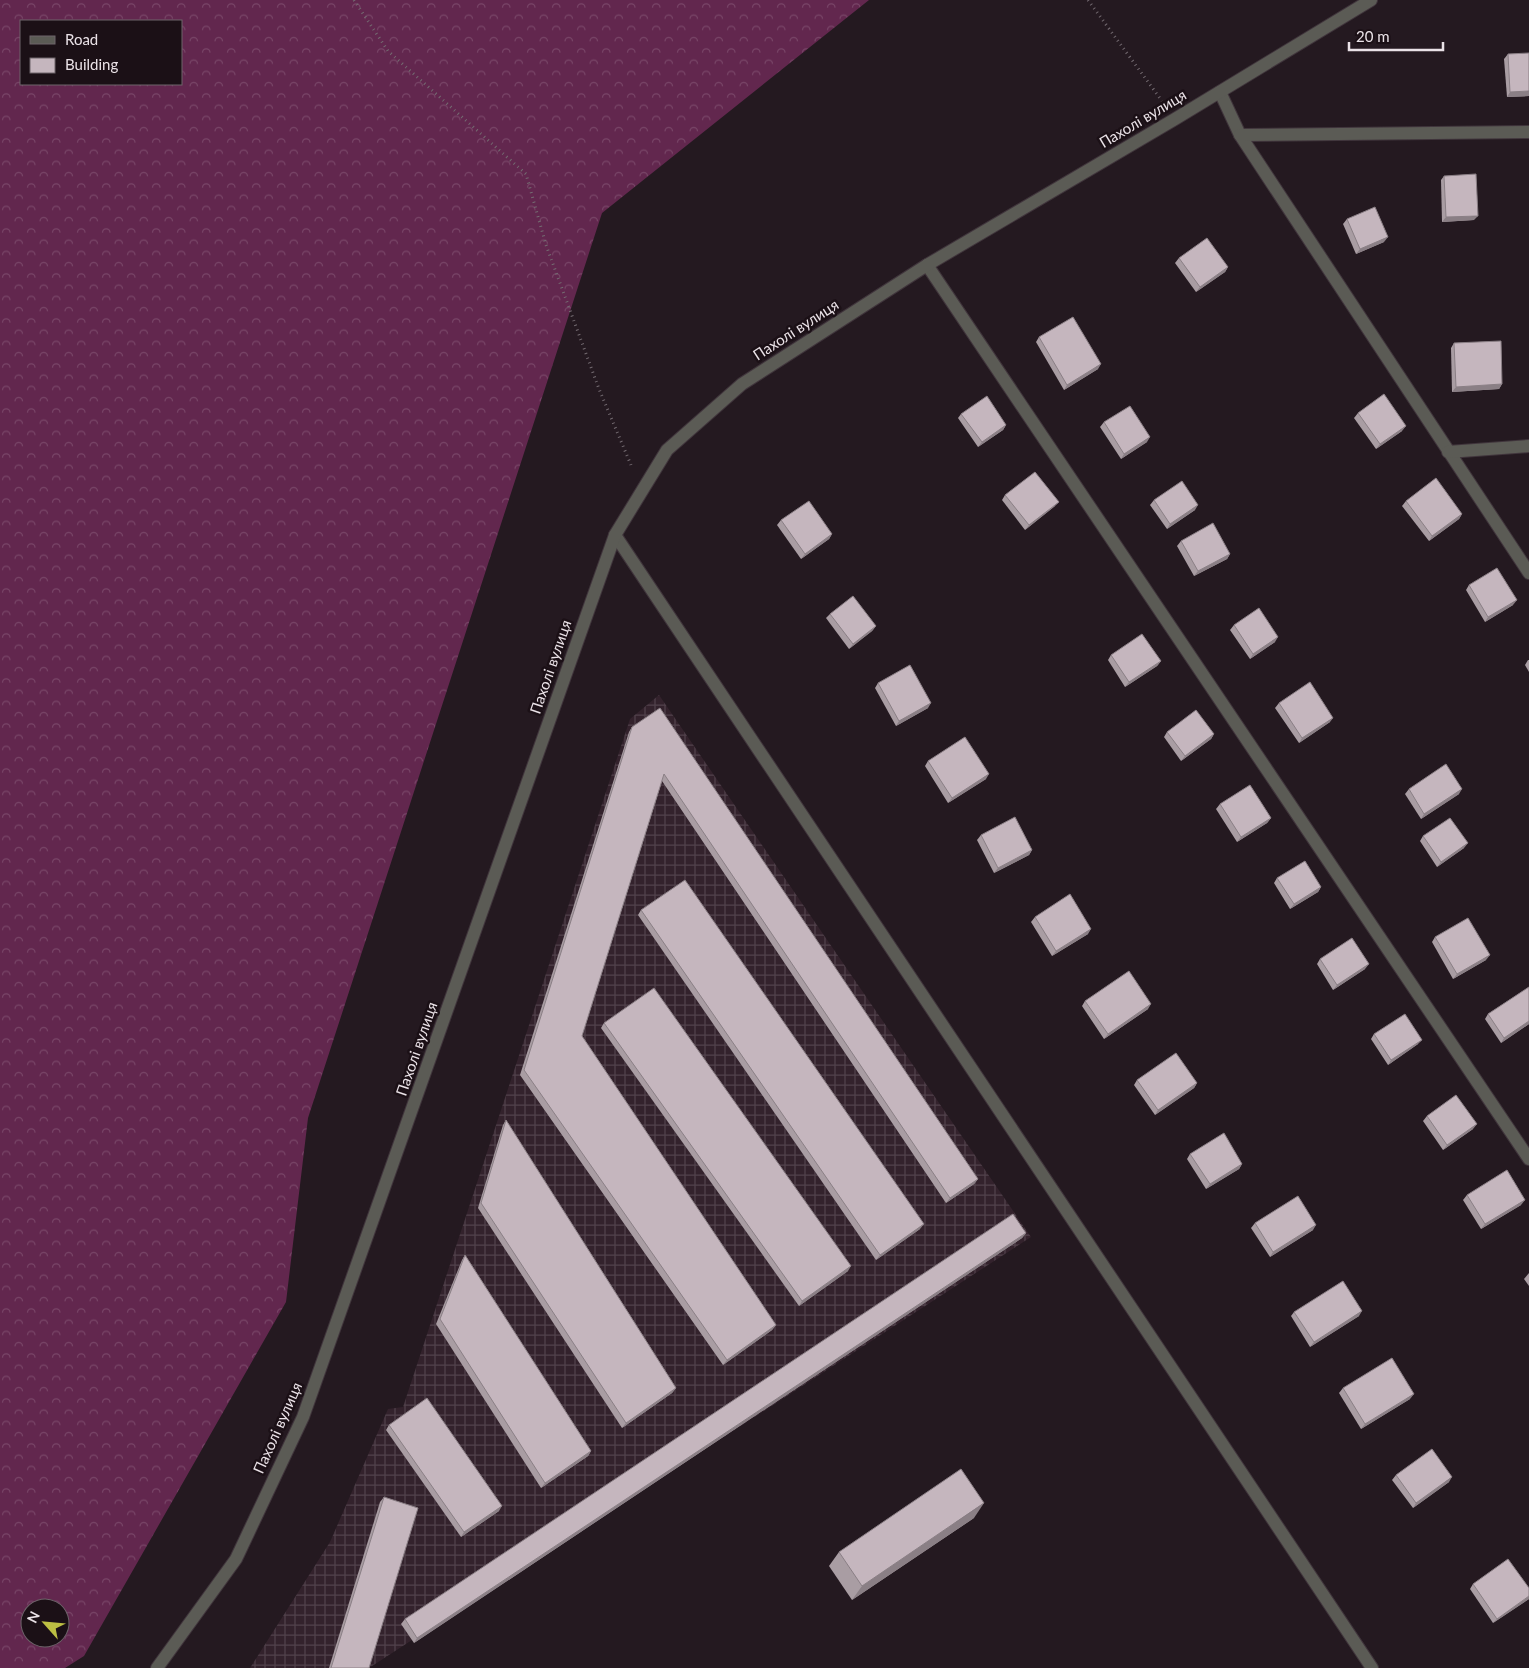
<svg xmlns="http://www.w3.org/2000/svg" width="1529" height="1668" font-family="Lato,sans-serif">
	<defs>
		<pattern id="industrial-grid" width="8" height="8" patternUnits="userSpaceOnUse" patternTransform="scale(1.25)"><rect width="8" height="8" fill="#33222c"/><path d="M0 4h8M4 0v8" fill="none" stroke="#51424b"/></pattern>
		<pattern id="forest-crowns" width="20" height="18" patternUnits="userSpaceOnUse" patternTransform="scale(1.25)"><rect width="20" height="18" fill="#62274e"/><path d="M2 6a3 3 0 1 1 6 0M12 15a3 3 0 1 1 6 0" fill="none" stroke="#794668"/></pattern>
	</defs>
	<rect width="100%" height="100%" fill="#241920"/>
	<polygon fill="url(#industrial-grid)" points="659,695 1031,1237 369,1668 250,1668 330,1542 388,1409 403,1407 630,719"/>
	<path fill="url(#forest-crowns)" fill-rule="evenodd" d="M0 0H869L602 213 308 1118 286 1302 84 1656 65 1668H0ZM21 21H181V84H21ZM30 1608H60V1638H30Z"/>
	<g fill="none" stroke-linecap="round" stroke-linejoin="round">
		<defs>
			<g id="street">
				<polyline points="1220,92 1240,135 1529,573"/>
				<polyline points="1240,135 1529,132"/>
				<polyline points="927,265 1529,1159"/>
				<polyline points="1448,452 1529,446"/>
				<polyline points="615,535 1372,1668"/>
				<polyline points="157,1668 236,1559 303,1417 615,535 667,450 742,384 927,265 1175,119 1371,0"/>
			</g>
		</defs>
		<use href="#street" stroke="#40353c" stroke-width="14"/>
		<g stroke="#746b71" stroke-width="3" stroke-dasharray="1 4" stroke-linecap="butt">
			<polyline points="354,0 388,51 526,174 546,245 599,389 631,465"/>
			<polyline points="1088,0 1162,101"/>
		</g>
		<use href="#street" stroke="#5b5b55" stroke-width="12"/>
	</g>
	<g fill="#a99da3">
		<polygon points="1508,54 1529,96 1507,97 1504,59"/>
		<polygon points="1444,176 1474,220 1442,222 1441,180"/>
		<polygon points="1347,219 1384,242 1356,254 1343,224"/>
		<polygon points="1179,258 1228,267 1225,272 1196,292 1175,263"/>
		<polygon points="1039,337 1098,369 1064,390 1036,342"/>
		<polygon points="1454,343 1502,384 1499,389 1452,392 1451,348"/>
		<polygon points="1358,413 1402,431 1376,449 1354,418"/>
		<polygon points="961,414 1006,425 1003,430 978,447 958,418"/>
		<polygon points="1104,422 1147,442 1121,459 1100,427"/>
		<polygon points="1005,495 1055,506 1025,530 1002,500"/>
		<polygon points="1154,500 1195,510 1167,529 1150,505"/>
		<polygon points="1406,501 1462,514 1459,519 1429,541 1402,506"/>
		<polygon points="781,520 832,534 829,539 801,559 777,525"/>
		<polygon points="1181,541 1230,554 1227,559 1194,576 1177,546"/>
		<polygon points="1469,585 1513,605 1485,622 1466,590"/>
		<polygon points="830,614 876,626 872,631 849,649 826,618"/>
		<polygon points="1234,625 1275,642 1250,659 1230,630"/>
		<polygon points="1111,655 1161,661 1157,666 1125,687 1108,660"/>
		<polygon points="1528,660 1529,660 1529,672 1525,665"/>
		<polygon points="878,683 928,708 896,726 875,688"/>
		<polygon points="1279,703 1330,722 1299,743 1275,708"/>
		<polygon points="632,727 978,1179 974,1184 946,1203 662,781 582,1036 776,1325 772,1330 723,1365 520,1075 629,732"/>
		<polygon points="1167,732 1214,734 1211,739 1181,761 1164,737"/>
		<polygon points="928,761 986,779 948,803 925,766"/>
		<polygon points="1409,789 1459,794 1421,819 1405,794"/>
		<polygon points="1220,804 1271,818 1267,823 1237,842 1216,809"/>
		<polygon points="981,835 1032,850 1029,855 994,873 977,840"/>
		<polygon points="1423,836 1464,848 1437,867 1420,841"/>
		<polygon points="1277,878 1321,887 1318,892 1290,909 1274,883"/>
		<polygon points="641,910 920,1229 876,1260 638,915"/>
		<polygon points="1035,917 1088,934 1052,956 1031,922"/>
		<polygon points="1435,937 1486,960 1453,979 1432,942"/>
		<polygon points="1320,959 1365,969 1333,990 1317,964"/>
		<polygon points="1529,987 1529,1024 1501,1043 1485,1019 1488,1014"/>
		<polygon points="1085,1001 1148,1009 1104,1039 1082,1006"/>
		<polygon points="604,1023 848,1271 799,1306 601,1028"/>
		<polygon points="1374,1034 1418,1044 1388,1065 1371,1039"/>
		<polygon points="1137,1080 1197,1083 1194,1088 1155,1115 1134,1085"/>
		<polygon points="1427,1116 1473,1129 1443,1150 1423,1121"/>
		<polygon points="506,1120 676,1388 672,1393 622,1428 478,1208 503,1125"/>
		<polygon points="1190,1154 1242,1164 1239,1169 1206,1189 1187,1159"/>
		<polygon points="1467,1195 1521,1205 1481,1229 1463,1200"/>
		<polygon points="1255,1223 1313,1230 1270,1257 1251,1228"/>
		<polygon points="1026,1233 1022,1238 414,1643 401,1624 405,1619"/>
		<polygon points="465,1255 591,1451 588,1456 541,1488 436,1324 462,1260"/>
		<polygon points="1529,1273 1529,1286 1524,1279"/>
		<polygon points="1294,1312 1359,1316 1310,1347 1291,1316"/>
		<polygon points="1343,1388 1410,1399 1361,1429 1339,1393"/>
		<polygon points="389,1425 499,1511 461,1537 386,1430"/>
		<polygon points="1396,1475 1449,1482 1413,1508 1392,1480"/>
		<polygon points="384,1497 369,1668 329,1668 380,1502"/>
		<polygon points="974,1518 852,1600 829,1566 839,1552"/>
		<polygon points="1473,1584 1529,1588 1529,1599 1493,1623 1470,1589"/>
	</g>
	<g fill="#8a7f85">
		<polygon points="1529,91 1529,96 1507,97 1510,92"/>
		<polygon points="1478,216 1474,220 1442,222 1446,217"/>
		<polygon points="1388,237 1384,242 1356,254 1360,249"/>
		<polygon points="1228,267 1225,272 1196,292 1200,287"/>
		<polygon points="1101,364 1098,369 1064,390 1067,385"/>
		<polygon points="1502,384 1499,389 1452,392 1456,387"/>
		<polygon points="1006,425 1003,430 978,447 982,442"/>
		<polygon points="1406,426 1402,431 1376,449 1380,444"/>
		<polygon points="1150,437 1147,442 1121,459 1124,454"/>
		<polygon points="1059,502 1055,506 1025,530 1029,525"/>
		<polygon points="1198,505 1195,510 1167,529 1170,524"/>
		<polygon points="1462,514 1459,519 1429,541 1432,536"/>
		<polygon points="832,534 829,539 801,559 805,554"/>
		<polygon points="1230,554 1227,559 1194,576 1198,571"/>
		<polygon points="1517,600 1513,605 1485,622 1488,617"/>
		<polygon points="876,626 872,631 849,649 853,644"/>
		<polygon points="1278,637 1275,642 1250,659 1253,654"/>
		<polygon points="1161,661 1157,666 1125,687 1129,682"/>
		<polygon points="931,703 928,708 896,726 899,721"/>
		<polygon points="1333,718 1330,722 1299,743 1302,738"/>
		<polygon points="1214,734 1211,739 1181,761 1185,756"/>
		<polygon points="989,774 986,779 948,803 952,798"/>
		<polygon points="1462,789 1459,794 1421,819 1424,814"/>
		<polygon points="1271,818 1267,823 1237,842 1241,837"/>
		<polygon points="1468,843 1464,848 1437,867 1441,862"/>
		<polygon points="1032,850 1029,855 994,873 998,868"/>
		<polygon points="1321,887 1318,892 1290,909 1294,904"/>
		<polygon points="1091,929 1088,934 1052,956 1056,951"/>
		<polygon points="1490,955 1486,960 1453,979 1457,974"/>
		<polygon points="1369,964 1365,969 1333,990 1337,985"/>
		<polygon points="1151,1004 1148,1009 1104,1039 1108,1034"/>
		<polygon points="1529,1021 1529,1024 1501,1043 1504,1038"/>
		<polygon points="1422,1040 1418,1044 1388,1065 1391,1060"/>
		<polygon points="1197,1083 1194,1088 1155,1115 1158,1110"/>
		<polygon points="1477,1124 1473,1129 1443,1150 1447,1145"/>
		<polygon points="1242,1164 1239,1169 1206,1189 1210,1184"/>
		<polygon points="978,1179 974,1184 946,1203 950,1198"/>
		<polygon points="1525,1200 1521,1205 1481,1229 1485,1224"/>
		<polygon points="924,1224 920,1229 876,1260 880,1255"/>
		<polygon points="1316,1225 1313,1230 1270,1257 1273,1252"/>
		<polygon points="1026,1233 1022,1238 414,1643 417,1638"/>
		<polygon points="851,1266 848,1271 799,1306 802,1301"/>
		<polygon points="1362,1311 1359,1316 1310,1347 1314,1342"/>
		<polygon points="776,1325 772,1330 723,1365 727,1360"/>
		<polygon points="676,1388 672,1393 622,1428 626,1423"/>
		<polygon points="1414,1394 1410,1399 1361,1429 1365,1424"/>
		<polygon points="591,1451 588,1456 541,1488 545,1483"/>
		<polygon points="1452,1477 1449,1482 1413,1508 1416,1503"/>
		<polygon points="984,1503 974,1518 852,1600 862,1586"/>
		<polygon points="502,1506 499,1511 461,1537 464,1532"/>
		<polygon points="1529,1596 1529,1599 1493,1623 1497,1619"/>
	</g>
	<g fill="#c5b6be" stroke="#8a7f85">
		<polygon points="1529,53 1529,91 1510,92 1508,54"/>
		<polygon points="1476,174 1478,216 1446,217 1444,176"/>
		<polygon points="1375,207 1388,237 1360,249 1347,219"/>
		<polygon points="1207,238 1228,267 1200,287 1179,258"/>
		<polygon points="1073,317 1101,364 1067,385 1039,337"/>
		<polygon points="1501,341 1502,384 1456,387 1454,343"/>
		<polygon points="1384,394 1406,426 1380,444 1358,413"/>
		<polygon points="987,396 1006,425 982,442 961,414"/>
		<polygon points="1130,406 1150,437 1124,454 1104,422"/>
		<polygon points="1035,472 1059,502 1029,525 1005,495"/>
		<polygon points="1436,478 1462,514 1432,536 1406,501"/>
		<polygon points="1182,481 1198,505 1170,524 1154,500"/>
		<polygon points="809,501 832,534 805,554 781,520"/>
		<polygon points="1213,523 1230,554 1198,571 1181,541"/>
		<polygon points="1497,568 1517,600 1488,617 1469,585"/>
		<polygon points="853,596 876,626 853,644 830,614"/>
		<polygon points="1259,608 1278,637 1253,654 1234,625"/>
		<polygon points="1142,634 1161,661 1129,682 1111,655"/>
		<polygon points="910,665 931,703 899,721 878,683"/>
		<polygon points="1310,682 1333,718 1302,738 1279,703"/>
		<polygon points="660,708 978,1179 950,1198 664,774 582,1036 776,1325 727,1360 524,1070 632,727"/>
		<polygon points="1196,710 1214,734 1185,756 1167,732"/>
		<polygon points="965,737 989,774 952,798 928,761"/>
		<polygon points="1446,764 1462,789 1424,814 1409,789"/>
		<polygon points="1250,785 1271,818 1241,837 1220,804"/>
		<polygon points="1015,817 1032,850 998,868 981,835"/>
		<polygon points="1450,818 1468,843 1441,862 1423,836"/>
		<polygon points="1305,861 1321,887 1294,904 1277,878"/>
		<polygon points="685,880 924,1224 880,1255 641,910"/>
		<polygon points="1070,894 1091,929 1056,951 1035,917"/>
		<polygon points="1468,918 1490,955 1457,974 1435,937"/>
		<polygon points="1352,938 1369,964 1337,985 1320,959"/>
		<polygon points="1129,971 1151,1004 1108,1034 1085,1001"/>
		<polygon points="1529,987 1529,1021 1504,1038 1488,1014"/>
		<polygon points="654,988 851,1266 802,1301 604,1023"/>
		<polygon points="1405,1014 1422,1040 1391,1060 1374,1034"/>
		<polygon points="1176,1053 1197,1083 1158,1110 1137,1080"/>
		<polygon points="1456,1095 1477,1124 1447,1145 1427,1116"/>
		<polygon points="506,1120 676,1388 626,1423 481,1203"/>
		<polygon points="1224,1133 1242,1164 1210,1184 1190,1154"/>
		<polygon points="1507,1170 1525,1200 1485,1224 1467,1195"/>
		<polygon points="1298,1196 1316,1225 1273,1252 1255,1223"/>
		<polygon points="1013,1214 1026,1233 417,1638 405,1619"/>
		<polygon points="465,1255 591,1451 545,1483 440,1319"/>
		<polygon points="1343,1281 1362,1311 1314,1342 1294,1312"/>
		<polygon points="1392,1358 1414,1394 1365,1424 1343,1388"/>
		<polygon points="427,1398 502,1506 464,1532 389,1425"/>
		<polygon points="1432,1449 1452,1477 1416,1503 1396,1475"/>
		<polygon points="961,1469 984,1503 862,1586 839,1552"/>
		<polygon points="384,1497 418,1508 369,1668 331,1668"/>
		<polygon points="1508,1559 1529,1588 1529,1596 1497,1619 1473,1584"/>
	</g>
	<g text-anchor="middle" stroke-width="5" stroke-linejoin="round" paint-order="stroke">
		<g font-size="15" fill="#eae2e7" stroke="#1b1016">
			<text transform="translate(1143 119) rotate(-31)" y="5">Пахолі вулиця</text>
			<text transform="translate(796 330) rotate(-33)" y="5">Пахолі вулиця</text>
			<text transform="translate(551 667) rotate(-71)" y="5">Пахолі вулиця</text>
			<text transform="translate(417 1049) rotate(-71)" y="5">Пахолі вулиця</text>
			<text transform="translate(278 1428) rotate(-66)" y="5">Пахолі вулиця</text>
		</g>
	</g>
	<rect x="20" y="20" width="162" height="65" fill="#1b1016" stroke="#6e646a"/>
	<rect x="30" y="36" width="25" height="8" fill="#5b5b55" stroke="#6e646a"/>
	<text x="65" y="45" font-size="15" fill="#eae2e7">Road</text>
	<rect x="30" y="58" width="25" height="15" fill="#c5b6be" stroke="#6e646a"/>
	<text x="65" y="70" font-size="15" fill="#eae2e7">Building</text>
	<g transform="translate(45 1623) rotate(297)"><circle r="24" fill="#1b1016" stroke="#6e646a"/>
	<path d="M0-4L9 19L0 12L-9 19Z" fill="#bdbf43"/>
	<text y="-8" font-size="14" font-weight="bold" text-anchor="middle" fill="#eae2e7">N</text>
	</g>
	<path d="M1349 42v8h94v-8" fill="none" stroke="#eae2e7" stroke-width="2.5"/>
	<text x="1356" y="42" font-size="15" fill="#eae2e7" stroke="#1b1016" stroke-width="4" paint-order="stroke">20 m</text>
</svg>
